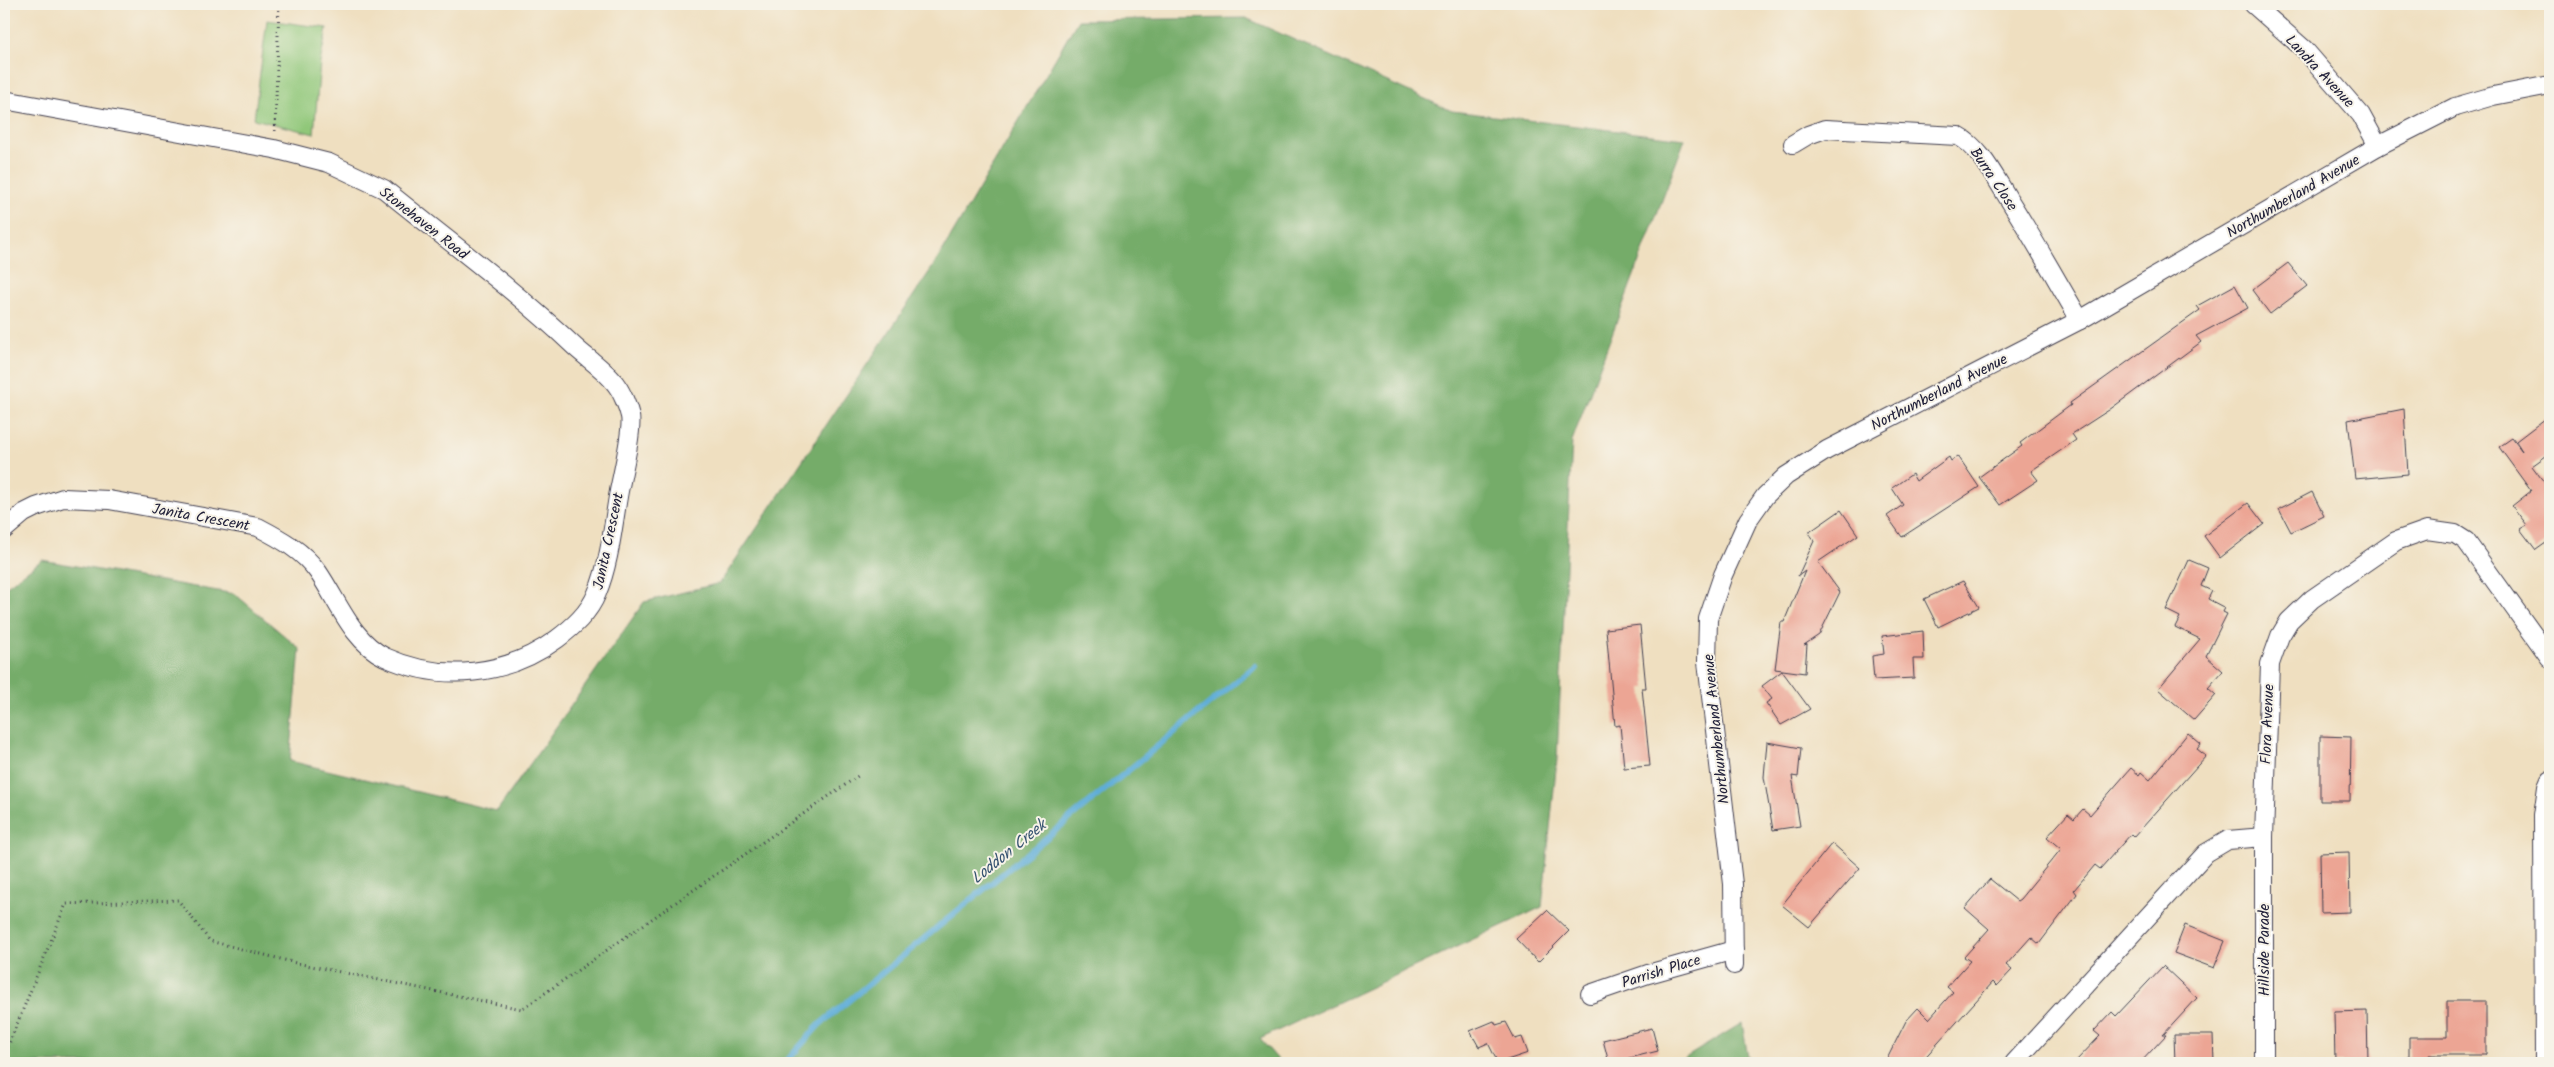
<svg xmlns="http://www.w3.org/2000/svg" width="2554" height="1067" font-family="Kalam,sans-serif">
	<rect width="100%" height="100%" fill="#f7f3e8"/>
	<filter id="ink" filterUnits="userSpaceOnUse"><feTurbulence type="fractalNoise" baseFrequency=".02" numOctaves="2"/><feDisplacementMap in="SourceGraphic" scale="10" xChannelSelector="R" yChannelSelector="G"/><feConvolveMatrix kernelMatrix="1 2 1 2 8 2 1 2 1" color-interpolation-filters="sRGB"/></filter>
	<filter id="wash" filterUnits="userSpaceOnUse"><feTurbulence type="fractalNoise" baseFrequency=".0096" numOctaves="4" result="noise"/><feDisplacementMap in="SourceGraphic" scale="20" xChannelSelector="R" yChannelSelector="G"/><feGaussianBlur stdDeviation="1.12" result="paint"/><feColorMatrix in="noise" values="0 0 0 0 0 0 0 0 0 0 0 0 0 0 0 0 0 1.4 0 .05"/><feComposite in="paint" operator="in"/></filter>
	<g filter="url(#wash)">
		<rect width="100%" height="100%" fill="#efdfc0"/>
		<polygon fill="#90c779" stroke="#59745a" points="267,20 327,28 320,63 314,134 254,119"/>
		<g fill="#74ac69" stroke="#4b6752">
			<polygon points="1246,18 1452,111 1685,139 1572,441 1557,759 1542,907 1260,1039 1281,1063 4,1063 4,588 42,560 235,594 300,649 290,761 497,811 644,602 720,583 936,262 1078,20"/>
			<polygon points="1742,1023 1749,1063 1677,1063"/>
		</g>
		<g fill="none" stroke-linecap="round" stroke-linejoin="round">
			<polyline stroke="#5eadd8" stroke-width="6" points="785,1063 819,1025 1255,666"/>
		</g>
		<g id="blocks">
			<g fill="#eca594">
				<polygon points="2288,263 2307,286 2270,314 2252,290"/>
				<polygon points="2235,285 2248,308 2196,336 2201,342 2109,410 2072,434 2076,440 2031,471 2038,480 2000,505 1979,477 2022,446 2020,443 2071,405 2070,403 2200,310 2197,306"/>
				<polygon points="2404,409 2408,474 2355,479 2348,420"/>
				<polygon points="2550,415 2550,453 2532,466 2550,490 2550,540 2536,550 2520,529 2527,525 2512,506 2531,491 2499,447 2512,438 2522,451 2516,441"/>
				<polygon points="1958,456 1979,487 1902,537 1887,516 1903,505 1892,488 1912,474 1916,481 1949,457 1951,461"/>
				<polygon points="2312,492 2324,516 2291,532 2279,509"/>
				<polygon points="2248,503 2264,524 2220,558 2204,536"/>
				<polygon points="1841,510 1858,535 1818,562 1840,592 1819,635 1804,645 1807,644 1805,673 1775,669 1781,622 1784,622 1805,571 1798,576 1814,541 1808,533"/>
				<polygon points="2189,560 2208,568 2201,586 2212,591 2208,599 2225,608 2223,612 2227,614 2206,656 2223,671 2208,688 2216,695 2194,720 2158,689 2200,639 2175,627 2180,617 2166,610"/>
				<polygon points="1963,581 1979,607 1938,627 1924,599"/>
				<polygon points="1640,625 1646,688 1642,688 1650,766 1624,768 1620,725 1615,726 1606,629"/>
				<polygon points="1923,631 1924,659 1913,659 1914,678 1874,680 1872,656 1884,654 1882,636"/>
				<polygon points="1782,671 1810,709 1781,725 1766,703 1772,699 1762,686"/>
				<polygon points="2188,733 2201,744 2197,749 2206,756 2134,837 2131,834 2100,869 2095,865 2074,890 2077,894 2039,944 2031,937 2006,965 2012,970 1997,986 1993,982 1920,1063 1885,1063 1906,1021 1918,1008 1929,1019 1953,992 1947,987 1970,961 1964,957 1989,929 1965,908 1990,879 2017,901 2020,899 2061,849 2047,837 2068,814 2074,819 2083,809 2090,815 2131,768 2139,775 2141,772 2150,780"/>
				<polygon points="2320,736 2351,737 2350,801 2320,801"/>
				<polygon points="1767,742 1801,748 1798,777 1792,776 1800,826 1773,830 1764,777"/>
				<polygon points="1832,843 1860,868 1809,927 1782,905"/>
				<polygon points="2349,852 2350,912 2321,913 2320,853"/>
				<polygon points="1547,910 1569,931 1538,962 1516,939"/>
				<polygon points="2185,925 2225,941 2214,968 2174,953"/>
				<polygon points="2163,966 2197,998 2163,1035 2166,1035 2140,1063 2074,1063 2100,1036 2094,1031 2112,1012 2116,1016"/>
				<polygon points="2447,1001 2486,1001 2486,1055 2429,1055 2429,1063 2409,1063 2409,1037 2447,1037"/>
				<polygon points="2367,1011 2368,1063 2335,1063 2334,1012"/>
				<polygon points="1494,1021 1496,1025 1506,1022 1515,1039 1522,1037 1528,1053 1498,1063 1488,1043 1479,1047 1470,1031"/>
				<polygon points="1652,1028 1658,1051 1609,1063 1603,1040"/>
				<polygon points="2174,1035 2213,1035 2214,1063 2175,1063"/>
			</g>
		</g>
	</g>
	<g filter="url(#ink)">
		<use href="#blocks" fill-opacity="0" stroke="#413e4f" stroke-width="1"/>
		<g fill="none" stroke-linecap="round" stroke-linejoin="round">
			<defs>
				<g id="street">
					<polyline points="2253,4 2304,49 2361,115 2378,146"/>
					<path d="M4 100 274 149 329 163 384 189C448 241 515 290 575 347 588 359 607 371 617 386 622 393 628 407 630 416 633 430 622 475 619 491 613 524 610 562 597 593 589 613 573 627 557 639 507 676 442 683 385 657 352 641 338 601 318 572 303 551 281 539 258 527L109 500 63 498 36 507 24 513 4 530"/>
					<path d="M1793 144 1808 135 1825 129 1958 136C1981 148 1994 176 2008 198 2033 238 2056 279 2080 320"/>
					<polyline points="2264,837 2264,1063"/>
					<polyline points="1734,965 1733,884 1707,662 1708,619 1723,575 1748,520 1765,496 1786,476 1827,450 2080,320 2378,146 2455,107 2493,96 2550,85"/>
					<polyline points="1590,994 1648,974 1734,950"/>
					<polyline points="2014,1063 2206,853 2228,840 2264,837 2270,664 2280,636 2289,621 2312,599 2396,541 2427,530 2455,534 2466,541 2550,658"/>
					<polyline points="2544,1063 2543,815 2547,787 2550,780"/>
				</g>
			</defs>
			<use href="#street" stroke="#413e4f" stroke-width="20"/>
			<g stroke="#413e4f" stroke-width="3" stroke-dasharray="1 4" stroke-linecap="butt">
				<polyline points="275,131 279,4"/>
				<polyline points="4,1056 66,904 178,900 210,941 296,963 522,1009 858,776"/>
			</g>
			<use href="#street" stroke="#fff" stroke-width="18"/>
		</g>
	</g>
	<g text-anchor="middle" stroke-width="4" stroke-linejoin="round" paint-order="stroke">
		<g font-size="15" fill="#22223b" stroke="#f7f3e8">
			<text transform="translate(2320 71) rotate(47)" y="5">Landra Avenue</text>
			<text transform="translate(1994 179) rotate(56)" y="5">Burra Close</text>
			<text transform="translate(2293 196) rotate(-30)" y="5">Northumberland Avenue</text>
			<text transform="translate(424 223) rotate(38)" y="5">Stonehaven Road</text>
			<text transform="translate(1939 392) rotate(-27)" y="5">Northumberland Avenue</text>
			<text transform="translate(201 517) rotate(10)" y="5">Janita Crescent</text>
			<text transform="translate(608 541) rotate(-78)" y="5">Janita Crescent</text>
			<text transform="translate(2267 724) rotate(-88)" y="5">Flora Avenue</text>
			<text transform="translate(1716 729) rotate(-96)" y="5">Northumberland Avenue</text>
			<text transform="translate(2264 950) rotate(-90)" y="5">Hillside Parade</text>
			<text transform="translate(1661 971) rotate(-17)" y="5">Parrish Place</text>
		</g>
		<g font-size="16" font-style="italic" fill="#375372" stroke="#f7f3e8">
			<text transform="translate(1008 851) rotate(-39)" y="6">Loddon Creek</text>
		</g>
	</g>
	<rect width="2554" height="1067" fill="none" stroke="#f7f3e8" stroke-width="20"/>
</svg>
